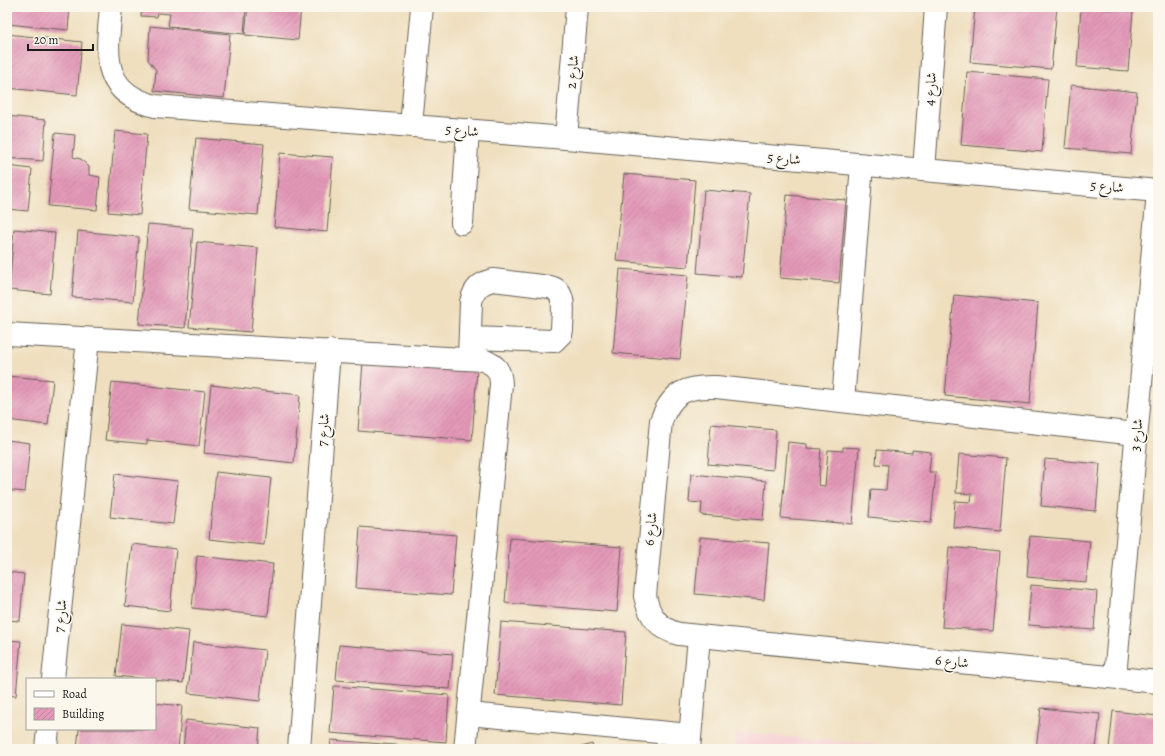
<svg xmlns="http://www.w3.org/2000/svg" width="1165" height="756" font-family="Alegreya,Amiri,serif">
	<defs>
		<pattern id="building-hatch" width="6" height="6" patternUnits="userSpaceOnUse"><rect width="6" height="6" fill="#e399b8"/><path d="M-1 1l2-2M0 6l6-6M5 7l2-2" fill="none" stroke="#c2839e"/></pattern>
	</defs>
	<rect width="100%" height="100%" fill="#fbf7ec"/>
	<filter id="ink" filterUnits="userSpaceOnUse"><feTurbulence type="fractalNoise" baseFrequency=".025" numOctaves="2"/><feDisplacementMap in="SourceGraphic" scale="8" xChannelSelector="R" yChannelSelector="G"/><feConvolveMatrix kernelMatrix="1 2 1 2 8 2 1 2 1" color-interpolation-filters="sRGB"/></filter>
	<filter id="wash" filterUnits="userSpaceOnUse"><feTurbulence type="fractalNoise" baseFrequency=".012" numOctaves="4" result="noise"/><feDisplacementMap in="SourceGraphic" scale="16" xChannelSelector="R" yChannelSelector="G"/><feGaussianBlur stdDeviation="0.9" result="paint"/><feColorMatrix in="noise" values="0 0 0 0 0 0 0 0 0 0 0 0 0 0 0 0 0 1.4 0 .05"/><feComposite in="paint" operator="in"/></filter>
	<g filter="url(#wash)">
		<rect width="100%" height="100%" fill="#efdfbf"/>
		<polygon fill="#f7cfd3" points="736,732 924,749 735,749"/>
		<g id="blocks">
			<g fill="url(#building-hatch)">
				<polygon points="7,7 70,7 68,30 7,24"/>
				<polygon points="142,7 246,7 244,34 168,26 170,14 158,13 157,17 141,16"/>
				<polygon points="248,7 301,7 298,40 245,35"/>
				<polygon points="975,7 1057,7 1051,69 970,62"/>
				<polygon points="1081,7 1133,11 1128,71 1077,67"/>
				<polygon points="150,26 230,34 224,98 154,91 156,70 148,60"/>
				<polygon points="7,34 82,42 77,95 7,88"/>
				<polygon points="967,72 1048,79 1042,152 961,145"/>
				<polygon points="1071,85 1137,92 1131,154 1065,148"/>
				<polygon points="7,116 46,120 43,161 7,158"/>
				<polygon points="115,131 147,134 140,215 108,212"/>
				<polygon points="55,133 75,135 73,157 81,159 89,167 89,175 100,177 97,210 48,206"/>
				<polygon points="196,138 264,144 258,215 189,209"/>
				<polygon points="280,153 333,157 327,232 274,227"/>
				<polygon points="7,166 32,169 28,211 7,209"/>
				<polygon points="624,174 695,180 688,267 616,261"/>
				<polygon points="704,190 750,194 742,277 697,273"/>
				<polygon points="787,195 846,200 839,283 780,278"/>
				<polygon points="148,224 193,228 185,328 139,324"/>
				<polygon points="14,229 55,233 50,294 9,290"/>
				<polygon points="78,231 139,237 133,302 72,297"/>
				<polygon points="197,242 258,248 251,332 189,327"/>
				<polygon points="620,269 688,275 680,359 613,353"/>
				<polygon points="954,295 1038,303 1030,404 945,396"/>
				<polygon points="363,361 477,370 472,440 358,431"/>
				<polygon points="7,376 53,380 48,425 7,420"/>
				<polygon points="112,382 205,392 199,446 147,440 147,444 105,440"/>
				<polygon points="211,385 300,395 294,463 204,453"/>
				<polygon points="711,424 776,430 773,470 708,464"/>
				<polygon points="7,440 30,443 25,492 7,490"/>
				<polygon points="788,442 807,444 807,448 821,449 818,485 825,486 828,450 843,451 843,447 859,448 852,524 781,518"/>
				<polygon points="877,450 912,453 912,450 931,452 929,472 936,472 931,523 869,517 871,489 886,490 888,465 876,464"/>
				<polygon points="959,454 1006,458 1000,532 953,527 955,501 971,502 972,494 956,493"/>
				<polygon points="1045,459 1100,464 1096,511 1041,506"/>
				<polygon points="216,472 271,478 264,545 209,539"/>
				<polygon points="115,474 178,481 173,524 110,517"/>
				<polygon points="691,474 766,481 763,520 701,515 702,503 689,502"/>
				<polygon points="360,527 456,535 451,595 356,588"/>
				<polygon points="1030,536 1090,541 1086,582 1027,577"/>
				<polygon points="700,537 769,543 764,600 695,594"/>
				<polygon points="510,538 622,547 617,612 505,603"/>
				<polygon points="132,544 176,549 170,611 125,606"/>
				<polygon points="949,547 1000,552 993,631 942,627"/>
				<polygon points="197,556 273,564 268,616 192,608"/>
				<polygon points="7,572 24,574 20,621 7,620"/>
				<polygon points="1031,585 1097,591 1094,630 1028,625"/>
				<polygon points="501,622 626,632 621,705 495,695"/>
				<polygon points="122,624 189,631 183,683 116,676"/>
				<polygon points="7,640 21,641 16,696 7,695"/>
				<polygon points="193,642 265,650 260,701 188,693"/>
				<polygon points="339,645 453,654 450,689 336,680"/>
				<polygon points="334,686 449,695 446,742 330,733"/>
				<polygon points="155,703 182,706 178,749 77,749 79,729 155,729"/>
				<polygon points="1041,708 1100,714 1096,749 1036,749"/>
				<polygon points="1113,711 1158,716 1158,749 1109,749"/>
				<polygon points="186,720 260,728 258,749 183,749"/>
				<polygon points="331,740 433,748 433,749 330,749"/>
				<polygon points="592,744 593,749 575,749"/>
			</g>
		</g>
	</g>
	<g filter="url(#ink)">
		<use href="#blocks" fill-opacity="0" stroke="#666055" stroke-width="1"/>
		<g fill="none" stroke-linecap="round" stroke-linejoin="round">
			<defs>
				<g id="minor">
					<path d="M111 7C107 53 99 92 155 106L566 138 1158 191"/>
					<polyline points="411,125 422,7"/>
					<polyline points="566,138 577,7"/>
					<polyline points="924,170 936,7"/>
					<polyline points="462,223 468,130"/>
					<path d="M7 334 483 360C496 365 501 371 501 385L465 749"/>
					<path d="M469 359 471 302C474 289 480 283 493 280L550 287C568 291 562 315 562 330L561 334 554 341 470 338"/>
					<polyline points="843,401 862,165"/>
					<path d="M1136 434 716 387C686 386 672 392 661 421L645 596C649 616 659 629 679 634L1158 682"/>
					<polyline points="1115,677 1158,192"/>
					<polyline points="53,679 88,339"/>
					<polyline points="469,714 690,735"/>
					<polyline points="46,749 48,729"/>
					<polyline points="299,749 329,351"/>
					<polyline points="689,749 699,637"/>
				</g>
			</defs>
			<use href="#minor" stroke="#666055" stroke-width="24"/>
			<use href="#minor" stroke="#fff" stroke-width="22"/>
		</g>
	</g>
	<g text-anchor="middle" stroke-width="3" stroke-linejoin="round" paint-order="stroke">
		<g font-size="14" fill="#1c1c1c" stroke="#fbf7ec">
			<text transform="translate(572 72) rotate(-85)" y="5">شارع 2</text>
			<text transform="translate(930 89) rotate(-86)" y="5">شارع 4</text>
			<text transform="translate(462 130) rotate(5)" y="5">شارع 5</text>
			<text transform="translate(784 158) rotate(5)" y="5">شارع 5</text>
			<text transform="translate(1107 186) rotate(5)" y="5">شارع 5</text>
			<text transform="translate(323 430) rotate(-86)" y="5">شارع 7</text>
			<text transform="translate(1136 435) rotate(-85)" y="5">شارع 3</text>
			<text transform="translate(650 529) rotate(-84)" y="5">شارع 6</text>
			<text transform="translate(60 616) rotate(-84)" y="5">شارع 7</text>
			<text transform="translate(952 661) rotate(6)" y="5">شارع 6</text>
		</g>
	</g>
	<rect width="1165" height="756" fill="none" stroke="#fbf7ec" stroke-width="24"/>
	<rect x="26" y="678" width="130" height="52" fill="#fbf7ec" stroke="#a29f99"/>
	<rect x="34" y="691" width="20" height="6" fill="#ffffff" stroke="#a29f99"/>
	<text x="62" y="698" font-size="12" fill="#1c1c1c">Road</text>
	<rect x="34" y="708" width="20" height="12" fill="url(#building-hatch)" stroke="#a29f99"/>
	<text x="62" y="718" font-size="12" fill="#1c1c1c">Building</text>
	<path d="M28 44v6h65v-6" fill="none" stroke="#1c1c1c" stroke-width="2"/>
	<text x="34" y="44" font-size="12" fill="#1c1c1c" stroke="#fbf7ec" stroke-width="3" paint-order="stroke">20 m</text>
</svg>
